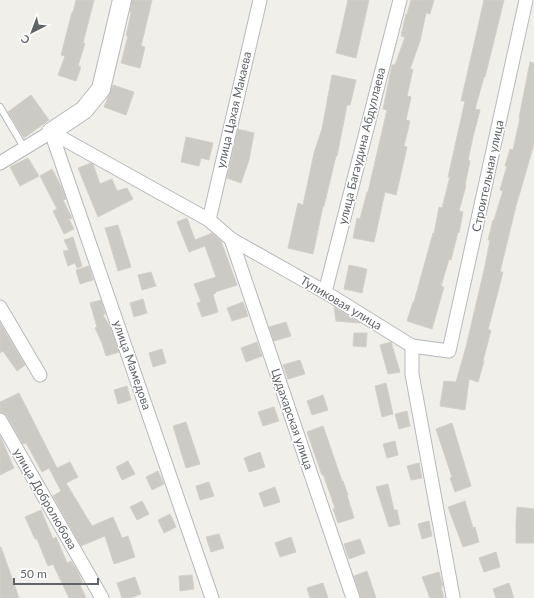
<svg xmlns="http://www.w3.org/2000/svg" width="534" height="598" font-family="Lato,sans-serif">
	<rect width="100%" height="100%" fill="#f0efe9"/>
	<g fill="#cccac5" stroke="#d5d0c7">
		<polygon points="76,0 94,0 83,43 85,43 78,66 81,67 76,81 58,75 65,56 61,55 72,12 73,12"/>
		<polygon points="132,0 152,0 141,46 145,47 140,68 121,63 128,36 126,36 131,13 130,13"/>
		<polygon points="348,0 369,0 356,58 336,53"/>
		<polygon points="411,0 434,0 430,14 426,13 420,41 410,69 413,69 407,96 411,97 406,120 410,121 404,146 407,147 396,195 385,192 374,242 353,238 357,218 360,219 367,192 368,192 387,110 383,109 392,65 395,65 405,37 401,36 406,14 407,14"/>
		<polygon points="484,0 504,0 485,77 484,77 475,109 480,110 474,133 474,132 468,160 470,161 465,185 466,185 459,211 463,212 459,233 458,232 451,260 449,259 441,286 444,287 432,329 407,321 413,302 414,302 433,233 434,234 439,207 442,208 450,177 448,177 465,101 461,101"/>
		<polygon points="530,62 534,63 534,144 516,206 500,272 503,272 488,330 491,330 483,361 484,361 478,382 469,379 465,410 440,406 444,381 456,382 466,347 485,266 490,240 488,240 493,220 494,220 503,191 500,190 507,166 505,166 510,149 513,150 520,118 519,118"/>
		<polygon points="332,75 356,80 350,105 347,105 337,156 336,156 324,206 323,206 313,254 288,248 298,203 303,205 314,153 322,129"/>
		<polygon points="113,85 134,92 126,115 104,107"/>
		<polygon points="31,95 49,120 24,138 8,112"/>
		<polygon points="238,129 254,133 249,160 241,183 227,178"/>
		<polygon points="186,137 213,143 209,160 201,158 199,166 181,162"/>
		<polygon points="28,158 39,176 20,186 10,167"/>
		<polygon points="91,163 93,164 100,184 112,179 117,191 127,188 133,199 98,217 78,168"/>
		<polygon points="52,169 59,182 63,191 66,199 63,200 72,218 69,219 74,229 64,234 53,211 57,209 40,176"/>
		<polygon points="187,218 195,240 212,233 221,241 237,285 215,292 216,293 213,294 218,312 202,317 197,303 201,302 194,284 216,277 205,246 189,252 177,222"/>
		<polygon points="118,225 131,267 118,271 105,228"/>
		<polygon points="73,237 82,266 77,268 75,263 68,266 63,251 69,250 64,240"/>
		<polygon points="349,265 367,269 362,293 344,289"/>
		<polygon points="89,266 93,280 80,284 76,270"/>
		<polygon points="151,272 156,286 142,290 138,275"/>
		<polygon points="143,299 147,313 134,317 130,303"/>
		<polygon points="101,300 105,314 103,315 110,327 119,352 106,356 102,343 95,328 97,327 90,303"/>
		<polygon points="243,302 248,316 232,321 227,308"/>
		<polygon points="334,307 360,323 336,321"/>
		<polygon points="286,322 291,336 274,341 269,327"/>
		<polygon points="0,323 25,365 17,371 3,351 0,353"/>
		<polygon points="354,333 367,333 366,347 353,346"/>
		<polygon points="257,342 262,356 246,362 241,348"/>
		<polygon points="391,342 400,372 388,374 380,345"/>
		<polygon points="162,349 166,363 153,367 149,353"/>
		<polygon points="300,360 305,374 288,379 283,365"/>
		<polygon points="386,383 393,414 382,417 375,386"/>
		<polygon points="127,386 131,400 118,404 114,390"/>
		<polygon points="19,393 57,468 70,462 78,477 66,483 92,526 113,517 122,538 128,536 135,557 114,564 105,536 81,546 53,496 61,491 49,468 42,472 26,443 23,444 7,416 4,413 0,412 0,402"/>
		<polygon points="323,395 328,410 312,415 307,401"/>
		<polygon points="274,407 279,421 263,426 258,412"/>
		<polygon points="407,411 410,426 399,429 395,414"/>
		<polygon points="186,422 200,464 186,468 173,426"/>
		<polygon points="452,423 471,486 455,492 450,478 452,477 436,429"/>
		<polygon points="323,426 342,481 343,481 348,495 347,495 354,518 338,523 333,509 335,508 323,474 322,475 307,432"/>
		<polygon points="0,436 14,468 0,475"/>
		<polygon points="395,441 398,455 387,458 383,444"/>
		<polygon points="260,452 265,467 249,472 244,458"/>
		<polygon points="128,461 135,474 122,480 116,467"/>
		<polygon points="419,463 422,478 411,480 407,466"/>
		<polygon points="158,471 164,484 152,490 146,477"/>
		<polygon points="209,482 214,496 200,500 196,486"/>
		<polygon points="388,484 394,510 397,510 400,524 389,527 376,487"/>
		<polygon points="275,487 280,502 264,507 259,493"/>
		<polygon points="142,501 149,514 137,520 130,507"/>
		<polygon points="465,501 473,528 475,527 479,542 463,547 448,507"/>
		<polygon points="517,507 534,509 534,543 516,543 516,524"/>
		<polygon points="41,510 53,539 56,537 67,563 71,561 78,572 83,584 80,585 86,598 69,598 53,564 48,566 37,539 35,539 25,517"/>
		<polygon points="170,514 176,527 164,533 158,520"/>
		<polygon points="429,521 432,536 422,539 418,524"/>
		<polygon points="219,534 224,548 211,552 206,537"/>
		<polygon points="291,537 296,552 280,557 275,543"/>
		<polygon points="360,539 365,553 349,559 344,544"/>
		<polygon points="0,547 1,547 19,598 0,598"/>
		<polygon points="496,552 500,567 484,572 479,558"/>
		<polygon points="367,571 376,598 361,598 354,576"/>
		<polygon points="439,572 442,583 443,586 441,587 444,598 430,598 422,577"/>
		<polygon points="192,575 194,589 180,591 179,576"/>
		<polygon points="135,577 141,594 130,598 122,598 117,583"/>
		<polygon points="323,583 328,598 310,598 307,588"/>
		<polygon points="509,583 514,598 496,598 493,589"/>
	</g>
	<g fill="none" stroke-linecap="round" stroke-linejoin="round">
		<defs>
			<polyline id="lane" points="0,107 25,149"/>
			<g id="street">
				<polyline points="51,132 209,220 231,239 325,292 412,346 412,374 453,597"/>
				<polyline points="51,132 212,598"/>
				<polyline points="0,163 51,132"/>
				<polyline points="209,220 260,0"/>
				<polyline points="231,239 353,598"/>
				<polyline points="325,292 400,0"/>
				<polyline points="0,307 40,375"/>
				<polyline points="412,346 449,351 526,0"/>
				<polyline points="0,420 102,598"/>
			</g>
			<polyline id="secondary" points="51,132 84,110 101,89 122,0"/>
		</defs>
		<use href="#lane" stroke="#b5b8bc" stroke-width="8"/>
		<use href="#street" stroke="#b5b8bc" stroke-width="15"/>
		<use href="#secondary" stroke="#b5b7bb" stroke-width="20"/>
		<use href="#lane" stroke="#fff" stroke-width="6"/>
		<use href="#street" stroke="#fff" stroke-width="13"/>
		<use href="#secondary" stroke="#fff" stroke-width="18"/>
	</g>
	<g text-anchor="middle" stroke-width="3" stroke-linejoin="round" paint-order="stroke">
		<g font-size="12" fill="#606367" stroke="#fff">
			<text transform="translate(234 110) rotate(-77)" y="4">улица Цахая Макаева</text>
			<text transform="translate(362 146) rotate(-76)" y="4">улица Багаудина Абдуллаева</text>
			<text transform="translate(488 176) rotate(-78)" y="4">Строительная улица</text>
			<text transform="translate(341 303) rotate(31)" y="4">Тупиковая улица</text>
			<text transform="translate(132 365) rotate(71)" y="4">улица Мамедова</text>
			<text transform="translate(292 419) rotate(71)" y="4">Цудахарская улица</text>
			<text transform="translate(45 499) rotate(60)" y="4">улица Добролюбова</text>
		</g>
	</g>
	<g transform="translate(32 32) rotate(222)" stroke="#ffffff" stroke-width="3" paint-order="stroke">
	<path d="M0-3L7 15L0 10L-7 15Z" fill="#606367"/>
	<text y="-6" font-size="11" font-weight="bold" text-anchor="middle" fill="#606367">С</text>
	</g>
	<path d="M14 578v6h84v-6" fill="none" stroke="#606367" stroke-width="2"/>
	<text x="20" y="578" font-size="12" fill="#606367" stroke="#ffffff" stroke-width="3" paint-order="stroke">50 m</text>
</svg>
